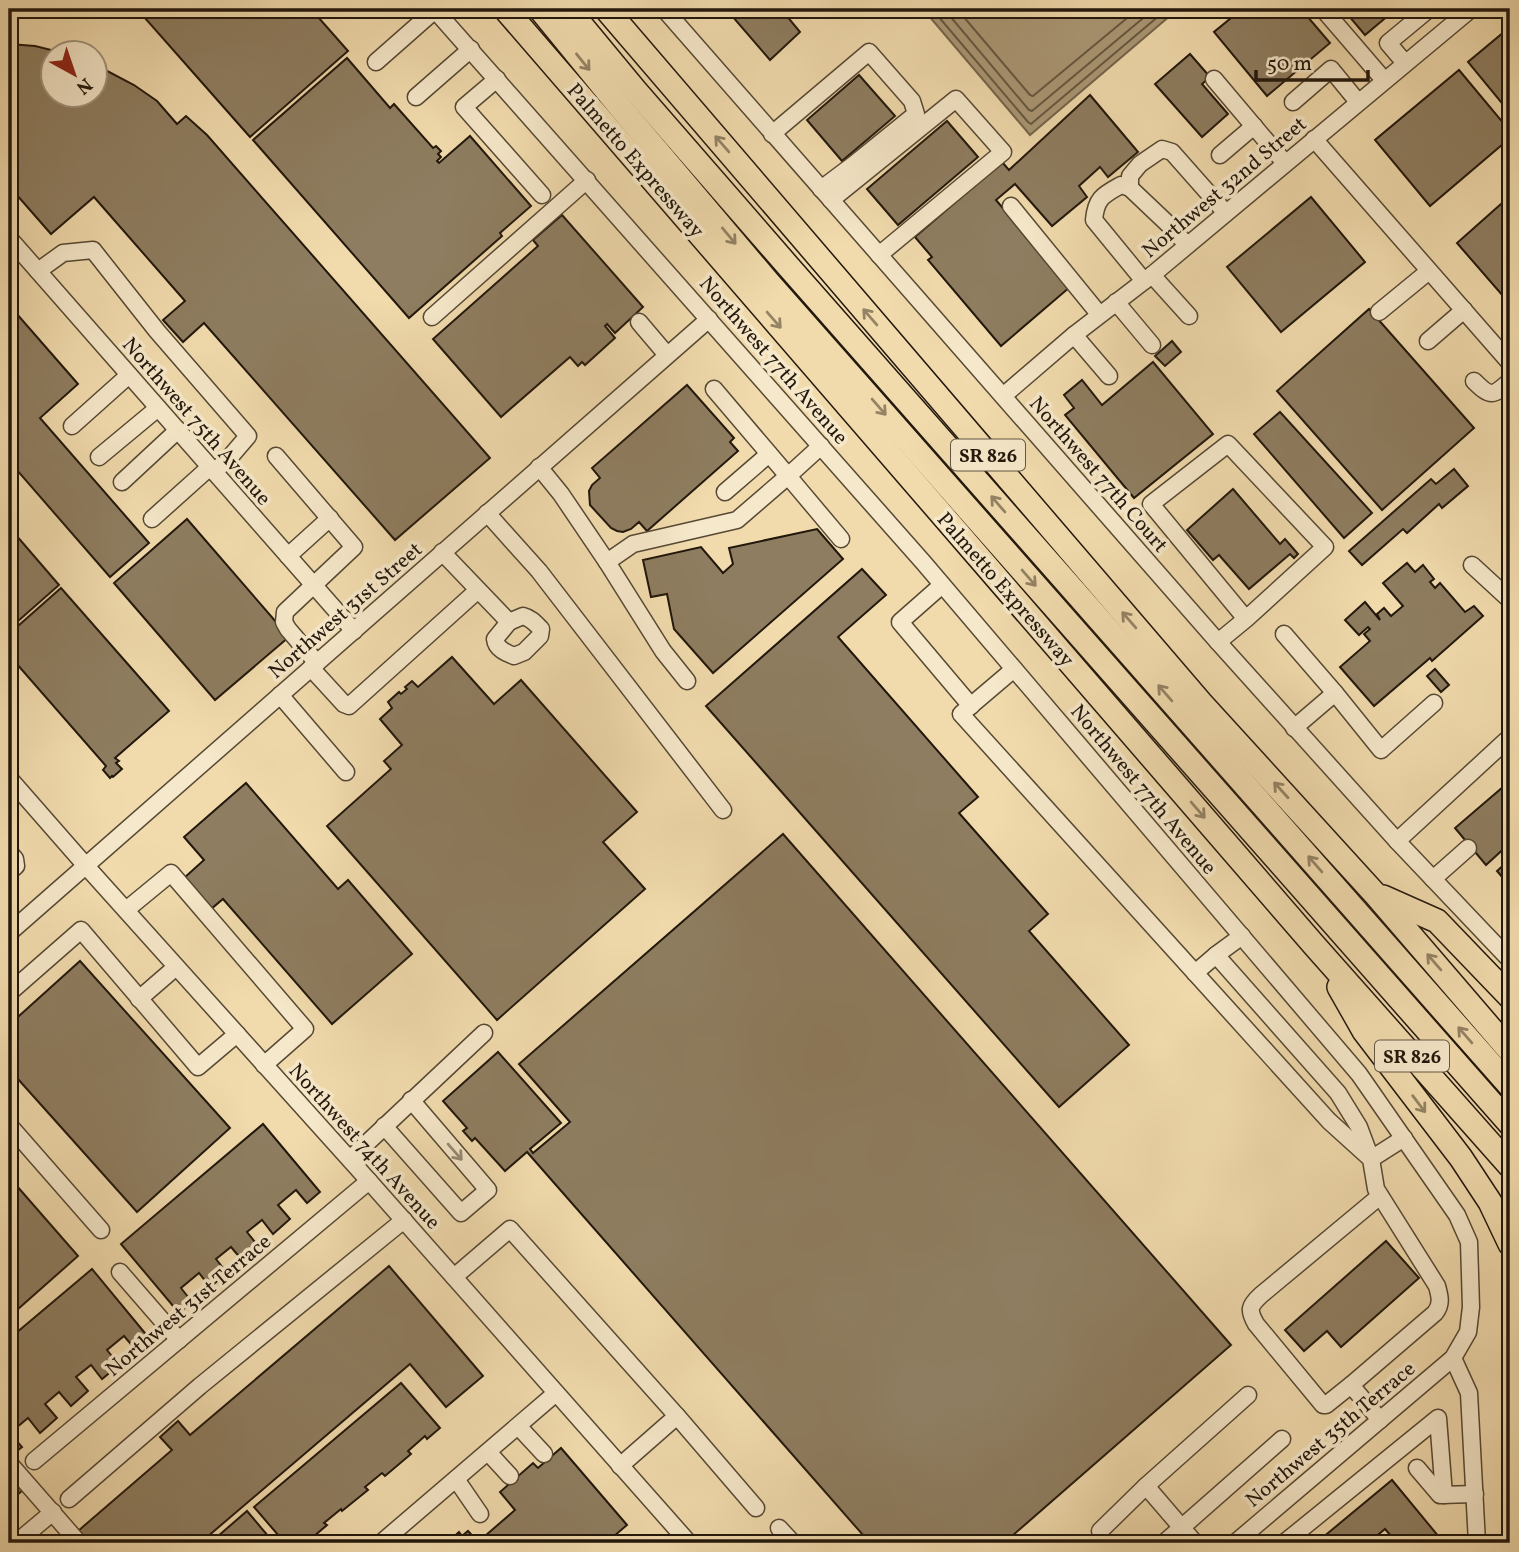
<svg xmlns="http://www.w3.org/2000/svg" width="1519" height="1552" font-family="Vollkorn,serif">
	<rect width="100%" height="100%" fill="#f1dbad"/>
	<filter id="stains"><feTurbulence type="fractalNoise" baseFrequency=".00286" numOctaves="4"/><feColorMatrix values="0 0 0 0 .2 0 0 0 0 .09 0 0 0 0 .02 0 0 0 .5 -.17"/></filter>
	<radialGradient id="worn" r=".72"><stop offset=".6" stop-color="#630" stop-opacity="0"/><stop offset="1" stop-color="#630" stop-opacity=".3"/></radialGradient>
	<polygon fill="#ab9876" stroke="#74644c" stroke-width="2" points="923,9 1178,9 1030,135"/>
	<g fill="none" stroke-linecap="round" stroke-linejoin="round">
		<g stroke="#665841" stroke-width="2">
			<polyline points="932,9 1028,122 1031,124 1167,9"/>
			<polyline points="944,9 1029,110 1032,111 1154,9"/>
			<polyline points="957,9 1030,95 1033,96 1138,9"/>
		</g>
	</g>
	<g fill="#8e7d60" stroke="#22170c" stroke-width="2">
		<polygon points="137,9 311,9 348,51 250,137"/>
		<polygon points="726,9 781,9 800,32 770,60"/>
		<polygon points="1242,9 1301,9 1330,43 1267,96 1214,32"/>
		<polygon points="1343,9 1396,9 1365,35"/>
		<polygon points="1510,27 1510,113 1468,62"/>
		<polygon points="9,44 35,46 59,52 52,52 52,94 94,94 94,64 134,85 157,101 177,124 186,116 207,135 490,458 395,540 204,323 183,342 163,320 185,301 94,197 51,234 9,186"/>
		<polygon points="1190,54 1210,77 1202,84 1228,114 1202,137 1155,84"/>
		<polygon points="347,58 390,108 394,104 433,148 436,146 441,151 438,154 441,157 437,161 439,163 470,136 531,206 500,233 502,236 409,318 253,140"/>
		<polygon points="1459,70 1510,131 1510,138 1430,206 1375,140"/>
		<polygon points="859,75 895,116 842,161 807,120"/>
		<polygon points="1090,95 1138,152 1108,177 1100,167 1079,186 1087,197 1052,226 1015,184 996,200 1070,287 1001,346 928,260 932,257 915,237 1002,162 1009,170"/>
		<polygon points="947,121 978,157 898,225 867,189"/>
		<polygon points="1510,196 1510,304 1457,243"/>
		<polygon points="1311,197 1365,262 1281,332 1227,267"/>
		<polygon points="562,215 643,307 615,333 607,324 605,326 615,338 585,365 582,362 578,366 570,357 501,417 433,339 538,246 533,240"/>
		<polygon points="9,305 78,384 40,418 149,543 110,577 9,461"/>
		<polygon points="1369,309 1474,428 1382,510 1277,391"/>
		<polygon points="1172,341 1181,352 1165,366 1155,356"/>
		<polygon points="1153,362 1213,434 1134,498 1065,415 1074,408 1064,395 1082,380 1102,405"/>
		<polygon points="687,385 734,438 730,442 738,451 647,531 639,522 631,529 623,532 617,531 611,528 590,505 589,491 592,485 600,478 592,468"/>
		<polygon points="1280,412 1372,513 1344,538 1254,434"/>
		<polygon points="1454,469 1468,486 1442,508 1439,504 1407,533 1403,529 1362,565 1349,551 1431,479 1436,484"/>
		<polygon points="1233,489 1280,544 1285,539 1298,554 1294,558 1290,554 1249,589 1219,555 1213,560 1187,530"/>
		<polygon points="187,519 289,637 215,700 114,583"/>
		<polygon points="9,527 59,585 9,629"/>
		<polygon points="817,529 843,559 713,673 674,629 667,594 651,597 643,560 701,547 723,573 733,564 729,548"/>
		<polygon points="1407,563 1415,572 1423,565 1434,579 1430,582 1435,588 1440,583 1465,612 1474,606 1483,616 1432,661 1430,658 1374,706 1340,667 1370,641 1364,634 1370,629 1368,627 1359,635 1345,620 1365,602 1380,620 1377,614 1384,608 1391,616 1403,606 1383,583"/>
		<polygon points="862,569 886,595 838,637 978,797 959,813 1048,914 1029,931 1129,1045 1059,1107 706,706"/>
		<polygon points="61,588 169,711 115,758 119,761 116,763 122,769 113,777 112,776 110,778 103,770 106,766 9,655 9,634"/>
		<polygon points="452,657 494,704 521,680 637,812 603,842 645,889 497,1020 327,826 391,769 384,761 402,745 380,719 392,708 388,702 399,692 401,694 407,689 405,687 412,681 418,687"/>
		<polygon points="1435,669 1449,685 1441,692 1427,676"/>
		<polygon points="1510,781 1510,843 1486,865 1455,828"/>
		<polygon points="246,783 338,889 348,880 412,954 332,1024 223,899 211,909 184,878 204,860 184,837"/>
		<polygon points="783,834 1231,1345 1004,1543 870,1543 527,1152 505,1171 475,1138 472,1141 463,1131 467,1128 443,1101 498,1052 561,1123 530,1149 533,1153 570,1122 519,1064"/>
		<polygon points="1510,859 1510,886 1497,871"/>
		<polygon points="80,961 230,1128 137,1212 9,1069 9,1025"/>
		<polygon points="263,1124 320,1192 307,1203 296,1190 278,1205 290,1219 273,1234 262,1220 247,1232 258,1246 242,1260 231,1247 216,1259 227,1273 210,1287 199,1273 181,1288 192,1302 179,1313 121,1244"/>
		<polygon points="9,1177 78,1256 9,1317"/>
		<polygon points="1386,1241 1419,1278 1341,1347 1327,1331 1304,1351 1285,1330"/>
		<polygon points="389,1266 483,1376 446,1407 410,1364 200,1543 89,1543 78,1531 172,1450 160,1437 178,1421 190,1435"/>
		<polygon points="92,1269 149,1338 136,1350 124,1336 107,1350 119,1365 102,1379 91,1365 76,1377 88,1391 71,1406 59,1392 45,1404 57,1418 40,1433 28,1418 10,1433 22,1447 9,1457 9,1339"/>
		<polygon points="401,1383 440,1428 427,1439 425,1436 408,1451 411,1454 385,1476 382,1473 365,1487 368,1490 342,1511 341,1509 324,1523 327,1525 306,1543 285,1543 254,1507"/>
		<polygon points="561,1448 627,1525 606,1543 447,1543 459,1532 462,1536 468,1531 478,1542 515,1510 500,1492 533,1463 538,1468"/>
		<polygon points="9,1473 23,1490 9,1502"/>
		<polygon points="1392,1480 1444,1543 1397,1543 1385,1529 1368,1543 1316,1543"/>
		<polygon points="247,1511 274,1543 210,1543"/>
	</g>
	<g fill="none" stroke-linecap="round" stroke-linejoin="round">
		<defs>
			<g id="minor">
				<polyline points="434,9 923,562 1359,1074 1457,1215 1469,1242 1471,1307 1468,1332 1453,1358 1235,1543"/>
				<polyline points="664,9 1218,642 1397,841 1510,960"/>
				<polyline points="1323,9 1384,80"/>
				<polyline points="376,62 435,10"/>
				<polyline points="1405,63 1388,43 1429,9"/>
				<polyline points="497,79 464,107 542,195"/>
				<polyline points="1214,79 1285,163"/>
				<polyline points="416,97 471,49"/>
				<polyline points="1293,102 1331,69 1358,102"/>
				<polyline points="772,134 869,52 912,101 916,114 853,165 821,189"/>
				<polyline points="1314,139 1510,363"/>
				<polyline points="1220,155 1254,126"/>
				<polyline points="1130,188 1130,176 1140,164 1162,149 1172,152 1225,212"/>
				<polyline points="831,200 956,99 1003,152 879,255"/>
				<polyline points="1011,206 1099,314"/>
				<polyline points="9,238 354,631"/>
				<polyline points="38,271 63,253 93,250 157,331 248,436 230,457 214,472"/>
				<polyline points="1152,275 1189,316"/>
				<path d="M1144 281 1094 220C1096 198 1103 195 1121 185L1130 188 1169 225 1187 245"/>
				<polyline points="1116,302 1152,345"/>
				<polyline points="1379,312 1429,271"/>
				<polyline points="432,317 587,180"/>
				<polyline points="639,322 667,355"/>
				<polyline points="1074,335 1109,376"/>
				<polyline points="1428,341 1464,310"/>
				<path d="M1474 381C1491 398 1493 396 1510 381"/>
				<polyline points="714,389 788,476 821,446"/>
				<polyline points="1003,396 1074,335 1152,275 1471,9"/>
				<polyline points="72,426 129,375"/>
				<polyline points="276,456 354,547 285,612 284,622 288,629 317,663"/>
				<polyline points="99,457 158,408"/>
				<polyline points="539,467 561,494 607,562"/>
				<polyline points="122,482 178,430"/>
				<polyline points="725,492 769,454"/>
				<polyline points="487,513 539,571 723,810"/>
				<polyline points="152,519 210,467"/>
				<polyline points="442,552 509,622"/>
				<polyline points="288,556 330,518"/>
				<polyline points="1472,565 1510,600"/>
				<polyline points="942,585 900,622 971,706"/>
				<path d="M523 616C531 618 535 623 541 629L540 636 524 652 514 656C506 653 496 649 495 639L509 622Z"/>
				<polyline points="1284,634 1335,693"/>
				<polyline points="1218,642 1246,619 1325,547 1228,444 1151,504 1246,619"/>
				<polyline points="311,668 344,704 349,706 478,590"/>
				<path d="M1014 669 961 714 1329 1121 1371 1159 1376 1189 1437 1286C1440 1297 1442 1304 1435 1313L1351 1385 1380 1420"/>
				<polyline points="687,681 663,651 607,562 633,544 737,520 788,476 841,539"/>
				<polyline points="280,695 346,772"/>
				<polyline points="1294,728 1335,693 1381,750 1434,703"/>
				<polyline points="9,778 86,866 369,1181 689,1543"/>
				<polyline points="1397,841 1510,737"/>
				<polyline points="9,852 15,859 16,866 9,872"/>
				<polyline points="1433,879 1468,848"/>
				<polyline points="126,910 171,873 305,1029 264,1065"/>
				<polyline points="9,933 709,319"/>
				<polyline points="1216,955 1242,936"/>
				<polyline points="1195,973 1216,955 1338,1093 1359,1127 1371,1159 1404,1138"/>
				<polyline points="9,993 81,930 198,1067 237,1034"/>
				<polyline points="139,999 176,967"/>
				<polyline points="9,1125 101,1230"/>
				<polyline points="384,1126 461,1213 488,1190 411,1100"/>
				<polyline points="350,1159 484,1033"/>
				<polyline points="120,1272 179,1340"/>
				<polyline points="454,1277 510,1229 677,1416 620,1466"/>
				<polyline points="1453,1358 1469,1393 1477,1543"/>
				<path d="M1351 1385 1326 1405H1323L1256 1324C1248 1310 1249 1306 1261 1295L1380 1196"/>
				<polyline points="677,1416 756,1508"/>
				<polyline points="518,1426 544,1454"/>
				<polyline points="488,1452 510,1476"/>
				<polyline points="34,1461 369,1181"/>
				<polyline points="9,1463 79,1543"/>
				<polyline points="1417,1468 1440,1495 1475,1494"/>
				<polyline points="456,1479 480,1514"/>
				<polyline points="69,1499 200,1386 404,1220"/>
				<polyline points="779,1528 793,1543"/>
				<polyline points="1100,1531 1146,1486"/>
				<polyline points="16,1543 53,1512"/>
				<polyline points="381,1543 556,1393"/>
				<polyline points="1164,1543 1282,1439"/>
				<polyline points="1195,1543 1146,1486 1248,1395"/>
				<polyline points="1284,1543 1438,1418 1444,1495"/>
			</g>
			<g id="highway">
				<polyline points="505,9 1314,945 1510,1166"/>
				<polyline points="540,9 620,107 768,282 1510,1124"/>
				<polyline points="568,9 635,90 788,266 1510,1086"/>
				<polyline points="606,9 1201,703 1376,895 1510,1051"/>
				<polyline points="1383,897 1437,921 1510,997"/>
				<polyline points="1339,987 1364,1031 1461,1158 1490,1202 1510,1244"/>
			</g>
		</defs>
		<use href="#minor" stroke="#564834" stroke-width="19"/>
		<use href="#highway" stroke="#22170c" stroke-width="26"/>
		<use href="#minor" stroke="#f6e8ca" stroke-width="16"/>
		<use href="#highway" stroke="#f1dbad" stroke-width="23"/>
	</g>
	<defs><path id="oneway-shaft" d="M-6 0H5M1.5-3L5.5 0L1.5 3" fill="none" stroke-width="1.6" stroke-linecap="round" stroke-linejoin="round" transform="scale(1.75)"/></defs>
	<g stroke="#948365">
		<use href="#oneway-shaft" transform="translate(583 62) rotate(51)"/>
		<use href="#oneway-shaft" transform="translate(722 144) rotate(-131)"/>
		<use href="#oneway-shaft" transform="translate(729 236) rotate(50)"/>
		<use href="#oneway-shaft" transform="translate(870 317) rotate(-131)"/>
		<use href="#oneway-shaft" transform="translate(774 320) rotate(49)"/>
		<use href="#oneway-shaft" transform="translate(879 407) rotate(49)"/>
		<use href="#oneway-shaft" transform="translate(998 504) rotate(-131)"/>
		<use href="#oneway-shaft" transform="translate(1029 578) rotate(49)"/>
		<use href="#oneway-shaft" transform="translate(1129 620) rotate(-131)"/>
		<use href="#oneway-shaft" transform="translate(1165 693) rotate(-131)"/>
		<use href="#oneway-shaft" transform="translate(1281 790) rotate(-132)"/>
		<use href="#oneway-shaft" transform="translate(1198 810) rotate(49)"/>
		<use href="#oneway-shaft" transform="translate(1315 864) rotate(-131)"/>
		<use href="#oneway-shaft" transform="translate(1434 962) rotate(-131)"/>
		<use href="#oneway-shaft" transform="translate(1465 1035) rotate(-131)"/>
		<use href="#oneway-shaft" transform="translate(1419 1104) rotate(53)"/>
	</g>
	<use stroke="#978a74" href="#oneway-shaft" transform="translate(455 1152) rotate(49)"/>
	<g text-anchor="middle" stroke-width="7" stroke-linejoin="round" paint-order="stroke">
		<g fill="#f6e8ca" stroke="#625645" stroke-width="2">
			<rect x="951" y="439.5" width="74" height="31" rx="5"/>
			<rect x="1375" y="1040.5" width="74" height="31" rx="5"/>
		</g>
		<g font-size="19" font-weight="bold" fill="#22170c">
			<text x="988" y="462">SR 826</text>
			<text x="1412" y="1063">SR 826</text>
		</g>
		<g font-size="21" fill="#22170c" stroke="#f6e8ca">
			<text transform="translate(636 160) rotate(49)" y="7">Palmetto Expressway</text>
			<text transform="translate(1224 187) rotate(-40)" y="7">Northwest 32nd Street</text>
			<text transform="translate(774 360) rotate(49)" y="7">Northwest 77th Avenue</text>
			<text transform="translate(197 421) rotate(49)" y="7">Northwest 75th Avenue</text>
			<text transform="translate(1099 474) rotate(49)" y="7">Northwest 77th Court</text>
			<text transform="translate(1006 589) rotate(49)" y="7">Palmetto Expressway</text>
			<text transform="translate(345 610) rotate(-41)" y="7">Northwest 31st Street</text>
			<text transform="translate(1144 789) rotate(50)" y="7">Northwest 77th Avenue</text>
			<text transform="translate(365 1146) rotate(48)" y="7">Northwest 74th Avenue</text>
			<text transform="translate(188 1305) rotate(-40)" y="7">Northwest 31st Terrace</text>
			<text transform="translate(1330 1434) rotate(-40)" y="7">Northwest 35th Terrace</text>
		</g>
	</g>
	<rect width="1519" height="1552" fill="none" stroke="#f1dbad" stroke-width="35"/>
	<rect x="10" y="10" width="1498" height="1531" fill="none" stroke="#22170c" stroke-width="3.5"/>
	<rect x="18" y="18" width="1484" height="1517" fill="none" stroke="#22170c" stroke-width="2"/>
	<g transform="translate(74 74) rotate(140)"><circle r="33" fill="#f6e8ca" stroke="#a1947e" stroke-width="2"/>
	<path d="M0-5L12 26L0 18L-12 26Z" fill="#8f2418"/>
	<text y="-10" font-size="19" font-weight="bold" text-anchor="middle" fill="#22170c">N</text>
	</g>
	<path d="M1256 70v10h112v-10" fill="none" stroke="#22170c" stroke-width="3.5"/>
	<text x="1267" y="70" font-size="21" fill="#22170c" stroke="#f6e8ca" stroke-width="5" paint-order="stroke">50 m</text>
	<rect width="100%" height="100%" filter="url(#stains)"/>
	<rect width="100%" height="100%" fill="url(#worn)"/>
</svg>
